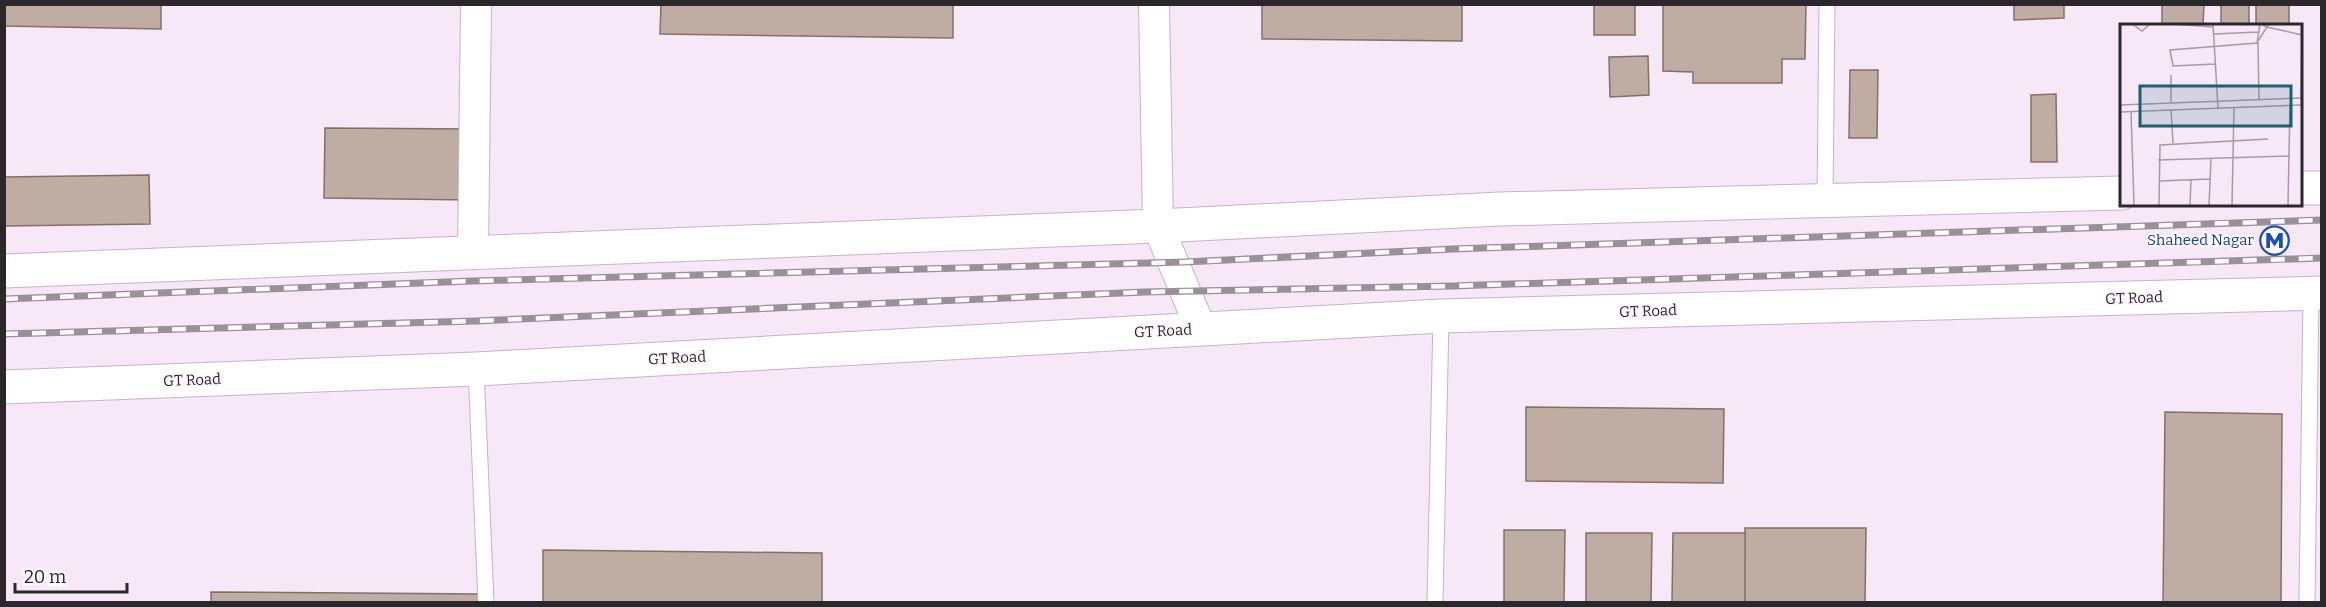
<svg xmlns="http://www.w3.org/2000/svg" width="2326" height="607" font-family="Bitter,serif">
	<rect width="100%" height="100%" fill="#f6e8f6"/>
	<g fill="#bfada4" stroke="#817168" stroke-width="1.5">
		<polygon points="4,4 161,4 161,29 4,26"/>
		<polygon points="661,4 953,4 953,38 660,34"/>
		<polygon points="1262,4 1462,4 1462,41 1262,39"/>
		<rect x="1594" y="4" width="41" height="31"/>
		<polygon points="1663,4 1806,4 1805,59 1782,59 1782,83 1693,83 1693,72 1663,71"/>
		<polygon points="2014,4 2064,4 2064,18 2014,20"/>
		<polygon points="2162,4 2204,4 2203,26 2162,26"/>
		<rect x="2221" y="4" width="28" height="22"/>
		<rect x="2256" y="4" width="33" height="22"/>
		<polygon points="1648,56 1649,95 1610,97 1609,57"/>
		<polygon points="1850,70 1878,70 1877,138 1849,138"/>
		<polygon points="2056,94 2057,162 2031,162 2031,95"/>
		<polygon points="325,128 473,129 472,200 324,198"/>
		<polygon points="149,175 150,224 4,226 4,177"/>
		<polygon points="1526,407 1724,409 1723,483 1526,481"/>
		<polygon points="2165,412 2282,414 2281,602 2163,602"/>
		<polygon points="1745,528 1866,528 1865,602 1744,602"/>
		<polygon points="1504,530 1565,530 1564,602 1504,602"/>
		<polygon points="1586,533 1652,533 1651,602 1586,602"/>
		<polygon points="1673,533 1745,533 1745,602 1672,602"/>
		<polygon points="543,550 822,553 822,602 543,602"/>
		<polygon points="211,592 483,594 483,602 211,602"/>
	</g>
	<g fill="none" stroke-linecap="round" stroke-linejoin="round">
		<defs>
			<g id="lane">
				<polyline points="1825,200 1827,4"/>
				<polyline points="476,369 486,602"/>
				<polyline points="1435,602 1441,316"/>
				<polyline points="2307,602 2311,293"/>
			</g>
			<g id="street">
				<polyline points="1154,4 1158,226 1201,329"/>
				<polyline points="473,252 476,4"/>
			</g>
			<g id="highway">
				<polyline points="2300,188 2322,188"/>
				<polyline points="4,271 1158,226 1500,209 2122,193"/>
				<polyline points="4,387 476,369 1441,316 2322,293"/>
			</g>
		</defs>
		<use href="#lane" stroke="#c3b6c4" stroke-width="17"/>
		<use href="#street" stroke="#c3b6c4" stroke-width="32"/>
		<use href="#highway" stroke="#c3b6c4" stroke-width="35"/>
		<use href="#lane" stroke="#fff" stroke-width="15"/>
		<use href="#street" stroke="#fff" stroke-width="30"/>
		<use href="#highway" stroke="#fff" stroke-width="33"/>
		<defs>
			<g id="rail">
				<polyline points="4,299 472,281 1185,262 1453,249 2322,220"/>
				<polyline points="4,334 476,321 1145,292 1452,286 2322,258"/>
			</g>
		</defs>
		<use href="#rail" stroke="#999099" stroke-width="7"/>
		<use href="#rail" stroke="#fef8fe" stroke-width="4.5" stroke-dasharray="14" stroke-linecap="butt"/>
	</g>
	<defs>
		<symbol id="metro-ring" viewBox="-11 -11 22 22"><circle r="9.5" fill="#fef8fe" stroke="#1a4fb4" stroke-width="1.5"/><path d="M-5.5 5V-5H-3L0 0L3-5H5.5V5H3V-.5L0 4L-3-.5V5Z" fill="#1a4fb4"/></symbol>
	</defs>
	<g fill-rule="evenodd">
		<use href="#metro-ring" x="2258" y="224" width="33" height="33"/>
	</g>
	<g text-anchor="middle" stroke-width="4.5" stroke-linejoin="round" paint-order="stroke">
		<g font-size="15" fill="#164399" stroke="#fef8fe" text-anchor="end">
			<text x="2254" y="245">Shaheed Nagar</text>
		</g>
		<g font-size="15" fill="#2c272c" stroke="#fef8fe">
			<text transform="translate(2134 298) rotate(-2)" y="5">GT Road</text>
			<text transform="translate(1648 311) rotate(-2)" y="5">GT Road</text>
			<text transform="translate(1163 331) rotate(-3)" y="5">GT Road</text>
			<text transform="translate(677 358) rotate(-3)" y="5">GT Road</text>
			<text transform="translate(192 380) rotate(-2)" y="5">GT Road</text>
		</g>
	</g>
	<g transform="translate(2120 24)">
		<rect width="182" height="182" fill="#f6e8f6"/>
		<path fill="none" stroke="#a59ba5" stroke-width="1.5" d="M12 0 22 7 30 0M54 0 93 3M93 0 98 84M149 0 147 3 182 11M93 10 139 8M138 17 147 3 141 0M138 18 139 75M95 40 53 42 50 26 137 19 140 0M181 74 182 20M51 78V51M0 81 182 74M51 86 53 119M0 88 182 81M11 88 14 181M38 136 170 132M39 157 90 155M39 181 40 121 148 115M70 181 71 156M89 181 91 135M112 181 114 84M168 181 170 81"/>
		<path fill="#1b6072" fill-opacity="0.15" stroke="#1b6072" stroke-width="3" d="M20 62H171V102H20Z"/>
		<rect width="182" height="182" fill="none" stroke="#2c272c" stroke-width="3"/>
	</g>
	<rect width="2326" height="607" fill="none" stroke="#2c272c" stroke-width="12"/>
	<path d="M15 583v9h112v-9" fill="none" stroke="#2c272c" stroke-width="3"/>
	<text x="24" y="583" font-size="18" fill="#2c272c" stroke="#fef8fe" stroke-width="4.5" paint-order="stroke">20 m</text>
</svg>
